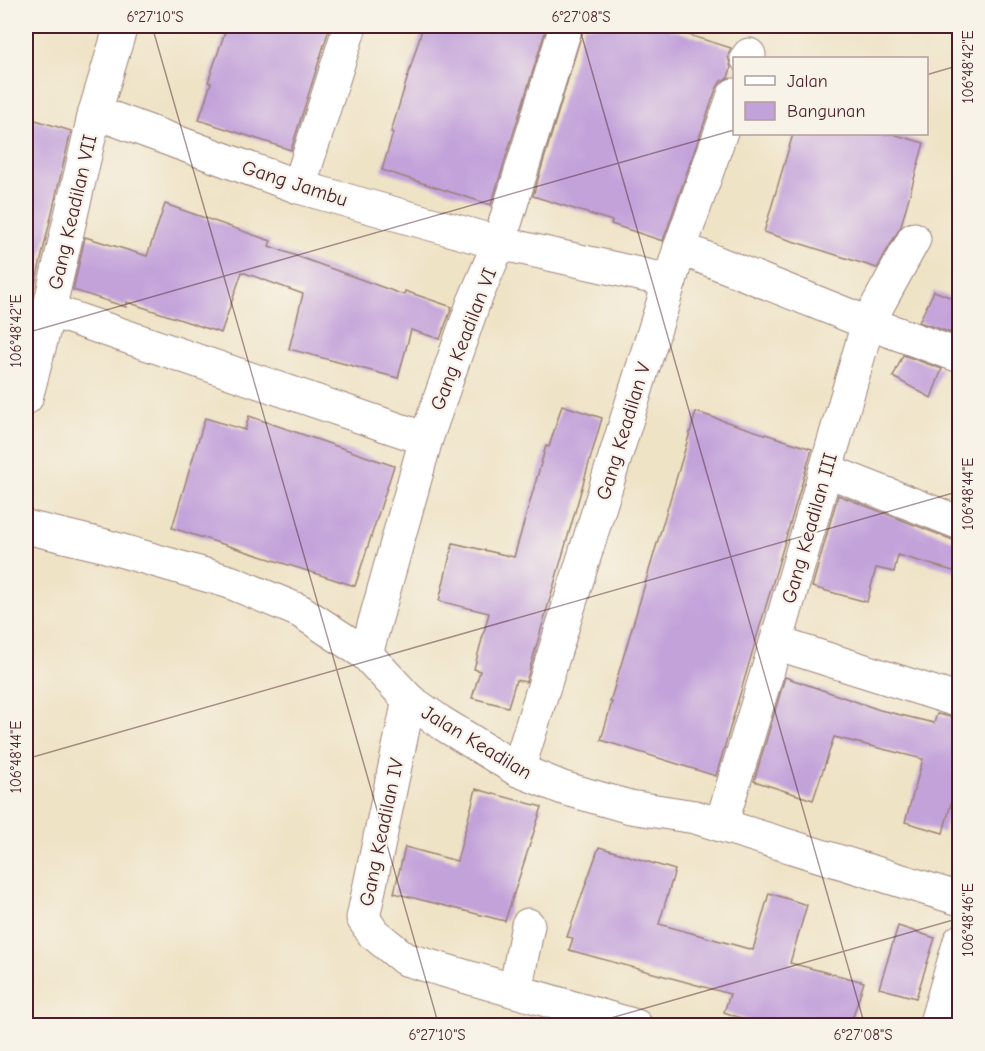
<svg xmlns="http://www.w3.org/2000/svg" width="985" height="1051" font-family="'Comic Neue',sans-serif">
	<rect width="100%" height="100%" fill="#f7f3e8"/>
	<filter id="ink" filterUnits="userSpaceOnUse"><feTurbulence type="fractalNoise" baseFrequency=".0167" numOctaves="2"/><feDisplacementMap in="SourceGraphic" scale="12" xChannelSelector="R" yChannelSelector="G"/><feConvolveMatrix kernelMatrix="1 2 1 2 8 2 1 2 1" color-interpolation-filters="sRGB"/></filter>
	<filter id="wash" filterUnits="userSpaceOnUse"><feTurbulence type="fractalNoise" baseFrequency=".008" numOctaves="4" result="noise"/><feDisplacementMap in="SourceGraphic" scale="24" xChannelSelector="R" yChannelSelector="G"/><feGaussianBlur stdDeviation="1.35" result="paint"/><feColorMatrix in="noise" values="0 0 0 0 0 0 0 0 0 0 0 0 0 0 0 0 0 1.4 0 .05"/><feComposite in="paint" operator="in"/></filter>
	<g filter="url(#wash)">
		<rect width="100%" height="100%" fill="#efe3c6"/>
		<g id="blocks">
			<g fill="#c3a2da">
				<polygon points="227,26 330,26 291,150 199,120 211,83 208,82"/>
				<polygon points="423,26 547,26 491,205 382,170 393,133 391,132"/>
				<polygon points="584,26 660,26 731,48 728,56 731,68 728,78 721,81 716,89 663,241 611,224 612,221 533,196"/>
				<polygon points="26,117 71,131 28,315 26,315"/>
				<polygon points="793,134 893,134 924,143 901,226 877,268 764,232"/>
				<polygon points="165,204 271,241 269,246 404,295 405,291 452,307 440,339 411,330 398,378 289,349 303,294 242,272 221,333 127,302 126,307 73,290 85,237 147,256"/>
				<polygon points="934,291 960,301 960,322 955,334 919,322"/>
				<polygon points="903,355 942,369 931,398 893,377"/>
				<polygon points="562,405 602,418 526,682 516,680 508,707 472,698 480,671 474,669 489,613 439,601 453,543 514,557 546,446 549,447"/>
				<polygon points="696,412 812,449 716,776 601,740 612,702 610,702"/>
				<polygon points="249,416 394,466 355,586 172,528 205,418 245,430"/>
				<polygon points="838,495 953,540 960,541 960,573 898,555 894,572 876,568 867,602 812,587"/>
				<polygon points="785,677 880,710 934,723 937,714 960,719 960,771 943,833 905,822 923,759 834,737 813,800 754,781"/>
				<polygon points="476,789 542,807 505,921 394,893 405,847 457,861"/>
				<polygon points="599,847 675,870 659,924 753,950 769,893 807,905 790,963 864,982 850,1026 763,1026 724,1012 730,994 569,950 573,938 567,937"/>
				<polygon points="898,926 935,938 916,998 879,988"/>
			</g>
		</g>
	</g>
	<g filter="url(#ink)">
		<use href="#blocks" fill-opacity="0" stroke="#9c8178" stroke-width="1.5"/>
		<g fill="none" stroke-linecap="round" stroke-linejoin="round">
			<defs>
				<g id="minor">
					<polyline points="747,58 749,55"/>
					<polyline points="95,112 299,187 499,243 670,281"/>
					<polyline points="299,187 350,26"/>
					<polyline points="680,248 868,323 960,356"/>
					<polyline points="49,310 426,439"/>
					<polyline points="26,398 49,310 95,112 121,26"/>
					<polyline points="826,470 960,523"/>
					<polyline points="26,527 102,545 230,582 300,611 366,654 409,700 440,722 518,770 563,788 630,807 695,817 960,899"/>
					<polyline points="776,643 960,701"/>
					<polyline points="366,654 426,439 473,304 499,243 566,26"/>
					<polyline points="409,700 363,918 373,933 405,959 636,1026"/>
					<polyline points="518,770 680,248 734,95"/>
					<polyline points="721,825 776,643 868,323 914,239"/>
					<polyline points="515,991 528,925"/>
					<polyline points="935,1026 960,941"/>
				</g>
			</defs>
			<use href="#minor" stroke="#9c8178" stroke-width="35"/>
			<use href="#minor" stroke="#fff" stroke-width="33"/>
		</g>
	</g>
	<path fill="none" stroke="#4a1f2b" stroke-width="1.5" stroke-opacity="0.45" d="M152 26 439 1026M579 26 865 1026M926 75 960 65M26 333 734 130M26 759 960 491M583 1026 960 918"/>
	<g text-anchor="middle" stroke-width="4.5" stroke-linejoin="round" paint-order="stroke">
		<g font-size="20" fill="#4a1f2b" stroke="#f7f3e8">
			<text transform="translate(295 183) rotate(18)" y="7">Gang Jambu</text>
			<text transform="translate(72 212) rotate(-77)" y="7">Gang Keadilan VII</text>
			<text transform="translate(463 339) rotate(-69)" y="7">Gang Keadilan VI</text>
			<text transform="translate(623 431) rotate(-73)" y="7">Gang Keadilan V</text>
			<text transform="translate(809 528) rotate(-74)" y="7">Gang Keadilan III</text>
			<text transform="translate(477 742) rotate(31)" y="7">Jalan Keadilan</text>
			<text transform="translate(381 832) rotate(-78)" y="7">Gang Keadilan IV</text>
		</g>
	</g>
	<rect width="985" height="1051" fill="none" stroke="#f7f3e8" stroke-width="66"/>
	<rect x="733" y="57" width="195" height="78" fill="#f7f3e8" stroke="#b29e9c" stroke-width="1.5"/>
	<rect x="745" y="76" width="30" height="9" fill="#ffffff" stroke="#b29e9c" stroke-width="1.5"/>
	<text x="787" y="87" font-size="18" fill="#4a1f2b">Jalan</text>
	<rect x="745" y="102" width="30" height="18" fill="#c3a2da" stroke="#b29e9c" stroke-width="1.5"/>
	<text x="787" y="117" font-size="18" fill="#4a1f2b">Bangunan</text>
	<rect x="33" y="33" width="919" height="985" fill="none" stroke="#4a1f2b" stroke-width="2"/>
	<g font-size="15" text-anchor="middle" fill="#4a1f2b">
		<text x="155" y="22">6°27'10"S</text>
		<text x="581" y="22">6°27'08"S</text>
		<text transform="translate(968 67) rotate(-90)" y="5">106°48'42"E</text>
		<text transform="translate(16 331) rotate(-90)" y="5">106°48'42"E</text>
		<text transform="translate(968 494) rotate(-90)" y="5">106°48'44"E</text>
		<text transform="translate(16 757) rotate(-90)" y="5">106°48'44"E</text>
		<text transform="translate(968 920) rotate(-90)" y="5">106°48'46"E</text>
		<text x="437" y="1040">6°27'10"S</text>
		<text x="863" y="1040">6°27'08"S</text>
	</g>
</svg>
